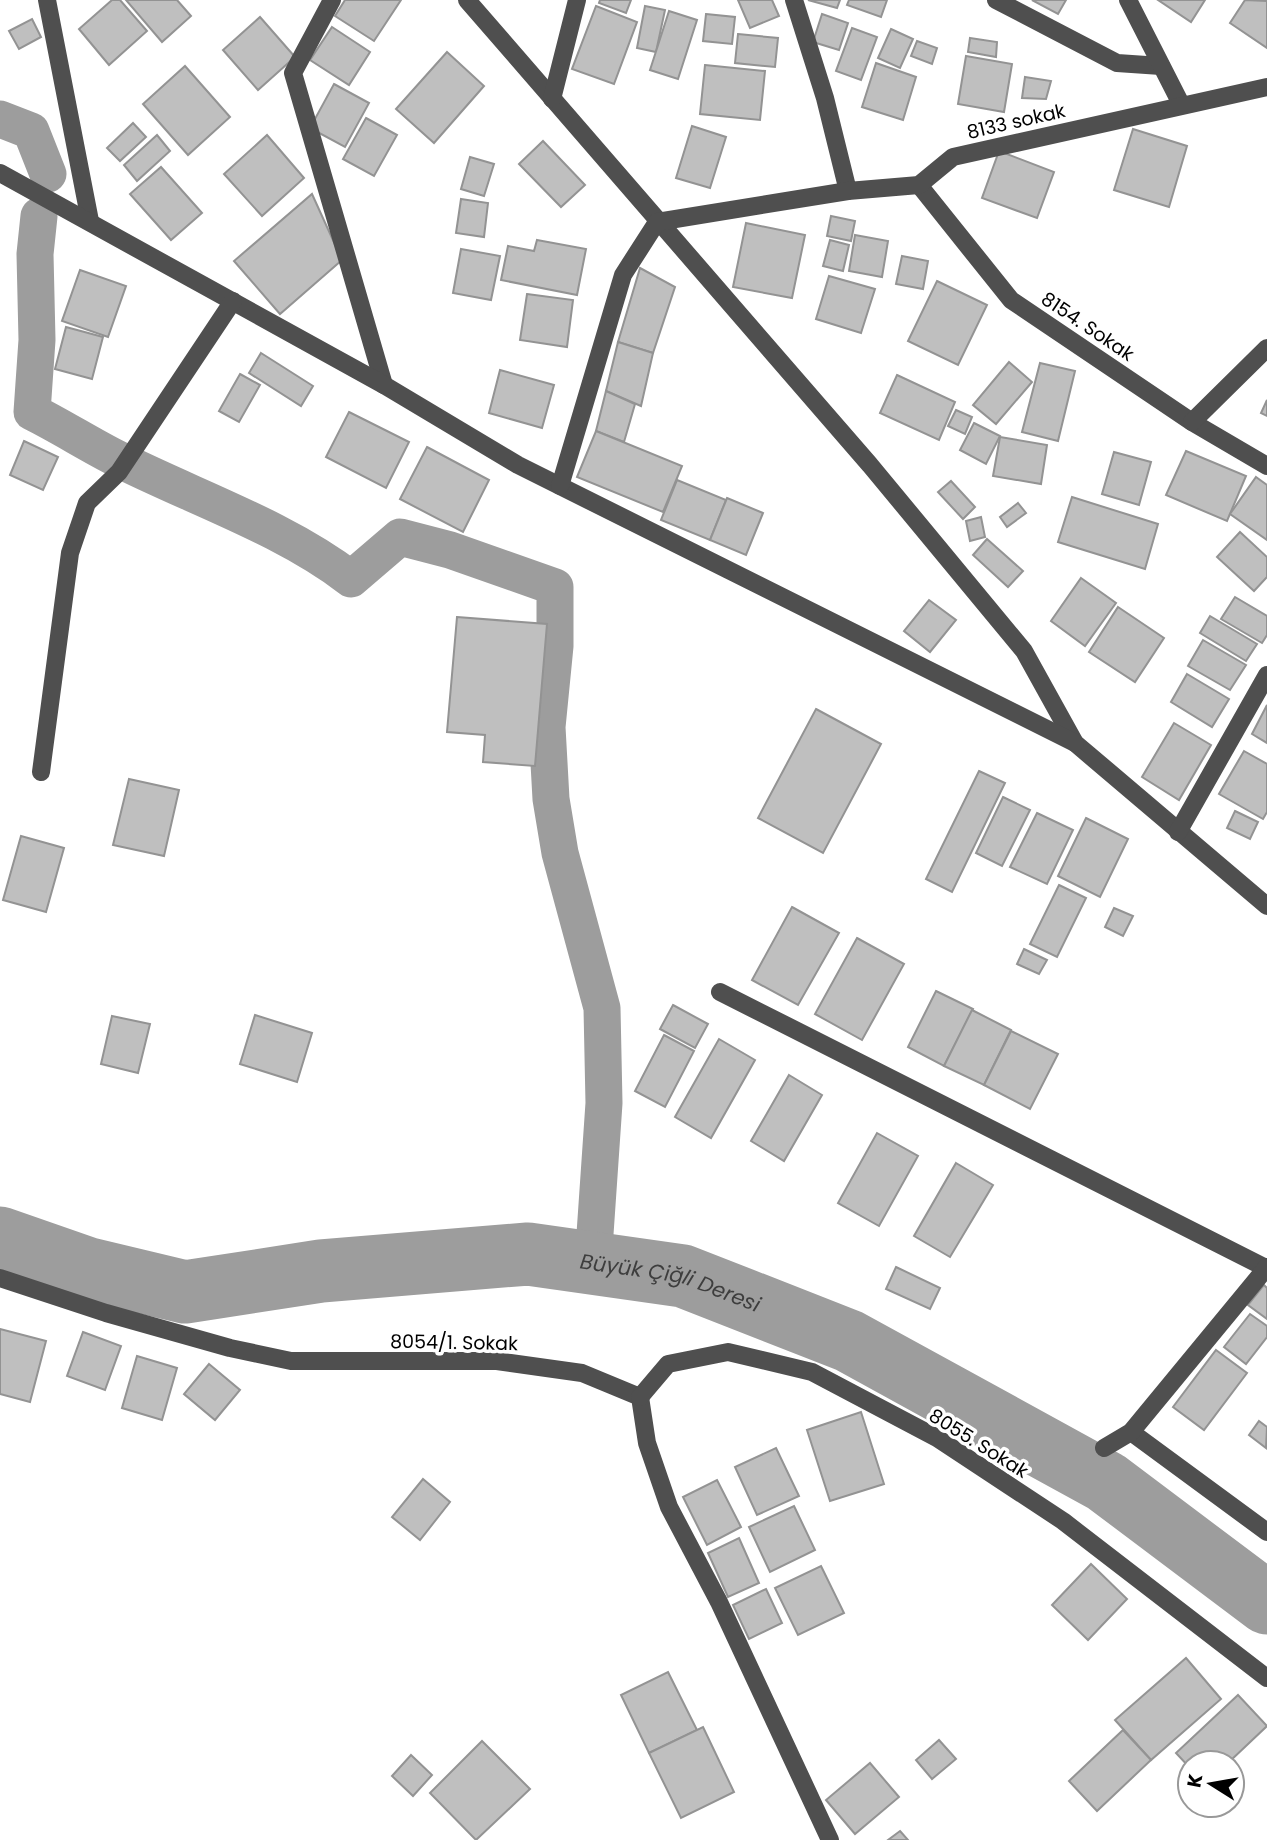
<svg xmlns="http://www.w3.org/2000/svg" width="1267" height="1840" font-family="Poppins,sans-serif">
	<rect width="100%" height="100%" fill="#fff"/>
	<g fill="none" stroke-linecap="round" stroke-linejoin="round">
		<g stroke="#9d9d9d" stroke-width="37">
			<polyline points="0,119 31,131 48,174"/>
			<path d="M39 216 35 254 37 340 32 412C60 426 85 442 112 456 190 496 282 526 351 579L400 537 450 550 555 587V646L547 727 551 799 560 853 602 1008 604 1103 593 1263"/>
		</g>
		<path stroke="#9d9d9d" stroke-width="63" id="s1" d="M0 1238 89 1269 185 1292 321 1271 528 1254 683 1276 849 1341 1106 1482 1267 1603"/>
	</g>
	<g fill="#bfbfbf" stroke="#939393" stroke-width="2">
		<polygon points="112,0 120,0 147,31 109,65 79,29"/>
		<polygon points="126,0 177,0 191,16 162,42"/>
		<polygon points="345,0 401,0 374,41 335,16"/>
		<polygon points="600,0 631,0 626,13 599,3"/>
		<polygon points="738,0 772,0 779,16 750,28"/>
		<polygon points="808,0 840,0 837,8"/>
		<polygon points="849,0 887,0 881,17 847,5"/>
		<polygon points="1032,0 1066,0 1058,14"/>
		<polygon points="1158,0 1205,0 1191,22"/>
		<polygon points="1245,0 1267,1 1267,48 1230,23"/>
		<polygon points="596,6 637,22 614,84 572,69"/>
		<polygon points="645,6 665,10 656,52 637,48"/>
		<polygon points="669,11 697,20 678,79 650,70"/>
		<polygon points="706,14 735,17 732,44 703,41"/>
		<polygon points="822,14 848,23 839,50 813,42"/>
		<polygon points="260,17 295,57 258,90 223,50"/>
		<polygon points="32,19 41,37 19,49 9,31"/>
		<polygon points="332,27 370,52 349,85 310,60"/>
		<polygon points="852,28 877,37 861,80 836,71"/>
		<polygon points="891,29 913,39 900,68 878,58"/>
		<polygon points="738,34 778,38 775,67 735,63"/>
		<polygon points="970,38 997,42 996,57 968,52"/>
		<polygon points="917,41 937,48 932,64 911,56"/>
		<polygon points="447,52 484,86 434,143 396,109"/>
		<polygon points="966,56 1012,64 1004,112 958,104"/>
		<polygon points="876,63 916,77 903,120 862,107"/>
		<polygon points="705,65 765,71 760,120 700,114"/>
		<polygon points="185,66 230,117 188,155 143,104"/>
		<polygon points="1025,77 1051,81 1046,99 1022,98"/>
		<polygon points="334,84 369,103 345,147 310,128"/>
		<polygon points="366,118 397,135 374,176 343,159"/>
		<polygon points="133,123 146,137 120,161 107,148"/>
		<polygon points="692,126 726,137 710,188 676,178"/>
		<polygon points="1133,129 1187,146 1169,207 1114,190"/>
		<polygon points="157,135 170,151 137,181 124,165"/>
		<polygon points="267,135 304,178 262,216 224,174"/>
		<polygon points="543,141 585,185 561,207 519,164"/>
		<polygon points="999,151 1054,172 1037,218 982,198"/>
		<polygon points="470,157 494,164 484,196 461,189"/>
		<polygon points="161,167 202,213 171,240 130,194"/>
		<polygon points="312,194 342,260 280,314 234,261"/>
		<polygon points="461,199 488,203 484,237 456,233"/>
		<polygon points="831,216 855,221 851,241 827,236"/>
		<polygon points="746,223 805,235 792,298 733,287"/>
		<polygon points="855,235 888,241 882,277 849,271"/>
		<polygon points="537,240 586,249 577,295 501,280 508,246 534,251"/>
		<polygon points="830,240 849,245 843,271 823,266"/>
		<polygon points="461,249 500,256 491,300 453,293"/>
		<polygon points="902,256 928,261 923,289 896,284"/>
		<polygon points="640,268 675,287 653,353 618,342"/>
		<polygon points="80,270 126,286 108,337 62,321"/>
		<polygon points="829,276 875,289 861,333 816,319"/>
		<polygon points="937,281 987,305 958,365 908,341"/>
		<polygon points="527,294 573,300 567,347 520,340"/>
		<polygon points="66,327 103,337 92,379 55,369"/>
		<polygon points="618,342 653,353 641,406 606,391"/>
		<polygon points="261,353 313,386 301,406 249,373"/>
		<polygon points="1009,362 1032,382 996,424 973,405"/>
		<polygon points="1040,363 1075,371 1058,441 1022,432"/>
		<polygon points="500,370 554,385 542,428 489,413"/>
		<polygon points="240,374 260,385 239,422 219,411"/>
		<polygon points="897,375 955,402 939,440 880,413"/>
		<polygon points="606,391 635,404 624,442 596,431"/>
		<polygon points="1267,400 1267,416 1261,413"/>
		<polygon points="956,410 972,417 965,434 948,426"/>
		<polygon points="349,412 409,442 386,488 326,457"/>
		<polygon points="974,423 1000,436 986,464 960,450"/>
		<polygon points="596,431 682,466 663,512 577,477"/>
		<polygon points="1000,437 1047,445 1041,484 993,476"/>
		<polygon points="24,441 58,457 43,490 10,475"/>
		<polygon points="427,447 489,480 463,532 400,499"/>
		<polygon points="1186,451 1246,476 1227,521 1166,495"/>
		<polygon points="1114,452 1151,462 1139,505 1102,494"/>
		<polygon points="1256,477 1267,485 1267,540 1230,514"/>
		<polygon points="677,480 726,500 710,540 661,520"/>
		<polygon points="951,481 975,507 963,519 938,492"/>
		<polygon points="1072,497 1158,524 1145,569 1058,542"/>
		<polygon points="727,498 763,513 746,555 710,540"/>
		<polygon points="1018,503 1026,513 1007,527 1000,517"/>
		<polygon points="981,517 985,537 970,541 966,521"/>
		<polygon points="1240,532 1267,557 1267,577 1254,591 1217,557"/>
		<polygon points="987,539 1023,571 1008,587 973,555"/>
		<polygon points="1081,578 1116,603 1085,646 1051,621"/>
		<polygon points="1235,597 1267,616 1267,635 1262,643 1221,619"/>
		<polygon points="929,600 956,620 930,652 904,631"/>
		<polygon points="1118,607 1164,638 1135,682 1089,652"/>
		<polygon points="1210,616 1257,644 1246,661 1200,633"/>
		<polygon points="457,617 547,624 535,766 483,762 485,735 447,732"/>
		<polygon points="1203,640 1246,665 1230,690 1188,666"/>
		<polygon points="1187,674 1229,699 1212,727 1171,702"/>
		<polygon points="1267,705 1267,743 1252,734"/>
		<polygon points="816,709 881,744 823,853 758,818"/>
		<polygon points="1174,723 1211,745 1179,800 1142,777"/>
		<polygon points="1244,751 1267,764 1267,812 1263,819 1219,794"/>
		<polygon points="979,771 1005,783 952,892 926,879"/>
		<polygon points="129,779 179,790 164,856 113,845"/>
		<polygon points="1003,797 1030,810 1002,866 976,853"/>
		<polygon points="1235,811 1258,822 1250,839 1227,828"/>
		<polygon points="1037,813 1073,830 1047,884 1010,867"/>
		<polygon points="1086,818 1128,839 1100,897 1058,876"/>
		<polygon points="21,836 64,848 46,912 3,900"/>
		<polygon points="1059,885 1086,898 1057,957 1030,944"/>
		<polygon points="792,907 839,933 798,1005 752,980"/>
		<polygon points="1114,908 1133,916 1123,936 1105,927"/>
		<polygon points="857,938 904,964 862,1040 815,1014"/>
		<polygon points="1024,949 1047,960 1039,974 1017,964"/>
		<polygon points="936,991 973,1009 944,1066 908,1047"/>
		<polygon points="673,1005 708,1024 695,1048 660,1029"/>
		<polygon points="972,1010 1011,1030 984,1085 944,1066"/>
		<polygon points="255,1015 312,1033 297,1082 240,1064"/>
		<polygon points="112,1016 150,1024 138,1073 101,1064"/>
		<polygon points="1011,1031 1058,1054 1030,1109 984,1085"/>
		<polygon points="664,1035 694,1051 665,1107 635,1091"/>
		<polygon points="719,1039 755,1060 711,1138 675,1117"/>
		<polygon points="789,1075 822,1095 784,1161 751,1141"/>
		<polygon points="877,1133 918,1156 879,1226 838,1203"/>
		<polygon points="956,1163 993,1185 950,1257 914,1236"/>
		<polygon points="896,1267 940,1288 930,1309 886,1289"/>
		<polygon points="1264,1285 1267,1288 1267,1319 1248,1305"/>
		<polygon points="1250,1314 1267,1326 1267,1337 1246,1364 1224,1347"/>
		<polygon points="0,1329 46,1341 30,1402 0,1394"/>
		<polygon points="83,1332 121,1346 105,1390 67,1376"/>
		<polygon points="1216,1350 1247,1373 1204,1430 1173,1407"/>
		<polygon points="137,1356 177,1368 162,1420 122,1408"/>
		<polygon points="209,1364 240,1390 215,1420 184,1394"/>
		<polygon points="861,1412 884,1484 830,1501 807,1430"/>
		<polygon points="1259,1421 1267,1427 1266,1448 1249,1435"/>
		<polygon points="776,1448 799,1496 757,1515 735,1467"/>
		<polygon points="423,1479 450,1502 420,1540 392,1517"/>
		<polygon points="717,1480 741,1527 707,1545 683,1497"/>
		<polygon points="794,1506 815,1550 770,1572 749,1527"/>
		<polygon points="739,1538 759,1583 728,1597 708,1553"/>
		<polygon points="1091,1564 1127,1599 1088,1640 1052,1605"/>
		<polygon points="821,1566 844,1613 798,1635 775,1588"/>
		<polygon points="766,1589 782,1623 749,1639 733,1605"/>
		<polygon points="1186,1658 1221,1699 1151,1760 1115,1720"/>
		<polygon points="668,1672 697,1730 649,1753 621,1695"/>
		<polygon points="1238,1695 1267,1726 1228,1763 1190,1763 1190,1768 1176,1753"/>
		<polygon points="703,1727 734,1792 681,1818 649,1753"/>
		<polygon points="1123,1730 1151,1760 1097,1811 1069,1781"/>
		<polygon points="939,1740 956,1759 932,1779 916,1760"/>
		<polygon points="482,1741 530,1789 476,1840 430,1793"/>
		<polygon points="411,1755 432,1775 413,1796 392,1776"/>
		<polygon points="870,1763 899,1797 855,1834 826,1800"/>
		<polygon points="900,1831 908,1840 888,1840"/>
	</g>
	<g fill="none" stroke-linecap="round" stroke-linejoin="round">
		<g stroke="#4f4f4f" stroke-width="18">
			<polyline points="47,0 90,221"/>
			<polyline points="332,0 293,73 384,385"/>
			<polyline points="467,0 870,465 1024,651 1075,743 1267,906"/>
			<polyline points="794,0 825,98 848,191"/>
			<polyline points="996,0 1117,63 1161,66"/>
			<polyline points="1128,0 1181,104"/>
			<polyline points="552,99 577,0"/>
			<polyline points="0,173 384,385 518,465 1075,743"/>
			<polyline points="919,185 1011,300 1192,422 1267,466"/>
			<polyline points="1192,422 1267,348"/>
			<polyline points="560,486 623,275 657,222 848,191 919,185 953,157 1267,87"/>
			<polyline points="41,772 70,553 87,503 119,472 233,301"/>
			<polyline points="1178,832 1267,675"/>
			<polyline points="720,992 1266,1268"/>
			<polyline points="0,1278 106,1313 230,1348 291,1361 497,1361 582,1373 640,1397 647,1443 669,1507 719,1602 830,1840"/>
			<polyline points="640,1397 668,1364 728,1352 812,1372 937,1438 1063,1521 1267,1678"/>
			<polyline points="1131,1432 1267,1532"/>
			<polyline points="1104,1448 1131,1432 1267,1267"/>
		</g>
	</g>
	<g text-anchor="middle" stroke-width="7" stroke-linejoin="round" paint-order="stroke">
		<g font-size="19" fill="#000" stroke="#fff">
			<text transform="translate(1016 121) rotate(-13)" y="7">8133 sokak</text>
			<text transform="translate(1088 326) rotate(34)" y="7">8154. Sokak</text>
			<text transform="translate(454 1342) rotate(1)" y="7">8054/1. Sokak</text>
			<text transform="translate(979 1443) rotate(32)" y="7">8055. Sokak</text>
		</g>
		<g font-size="21" font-style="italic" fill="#3e3e3e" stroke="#fff">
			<text dy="7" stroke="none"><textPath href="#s1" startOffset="684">Büyük Çiğli Deresi</textPath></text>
		</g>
	</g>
	<g transform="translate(1211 1784) rotate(281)"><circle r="33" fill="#ffffff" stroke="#999999" stroke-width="2"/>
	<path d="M0-5L12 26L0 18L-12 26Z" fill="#000000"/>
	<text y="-10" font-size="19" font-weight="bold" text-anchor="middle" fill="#000000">K</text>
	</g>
</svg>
